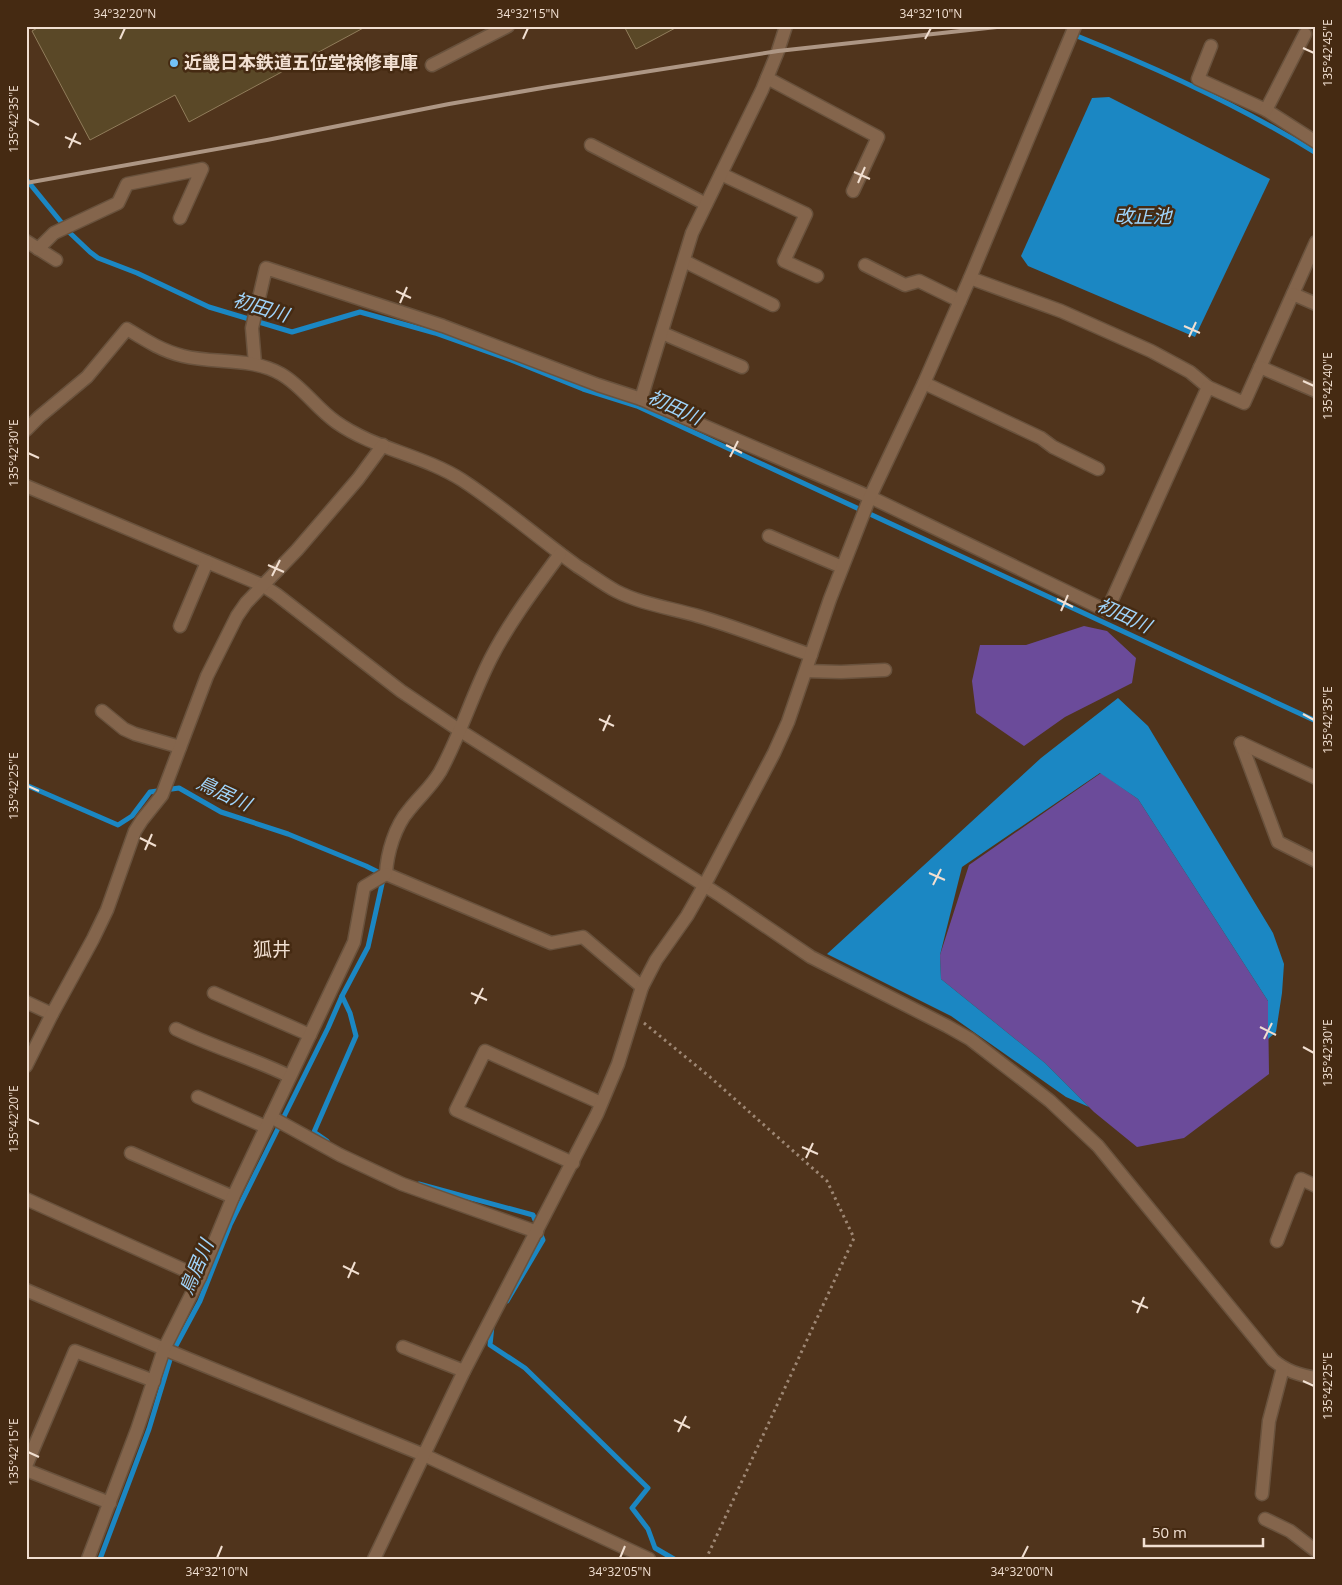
<svg xmlns="http://www.w3.org/2000/svg" width="1342" height="1585" font-family="'Open Sans','Noto Sans JP',sans-serif">
	<rect width="100%" height="100%" fill="#50341c"/>
	<g fill="#6b4b9a">
		<polygon points="1084,626 1107,631 1136,658 1132,683 1065,717 1024,746 976,713 972,681 980,645 1026,645"/>
		<polygon points="1101,773 1138,799 1268,1001 1269,1074 1184,1138 1137,1147 1094,1112 1045,1063 941,979 940,955 969,865"/>
	</g>
	<g fill="#1b87c3">
		<polygon points="1109,97 1270,179 1195,337 1028,266 1021,256 1092,98"/>
		<polygon points="1118,698 1148,726 1273,933 1284,964 1282,993 1276,1032 1268,1039 1268,1001 1138,799 1100,773 962,867 940,955 941,979 1045,1063 1089,1107 1066,1097 951,1016 827,954 1041,758"/>
	</g>
	<g fill="none" stroke-linecap="round" stroke-linejoin="round">
		<g stroke="#1b87c3" stroke-width="5">
			<path d="M1077 36C1159 69 1241 106 1316 153"/>
			<polyline points="26,179 70,233 90,252 98,258 137,273 209,307 292,332 360,312 435,333 511,360 583,389 637,406 1316,721"/>
			<polyline points="26,785 118,825 132,816 150,792 179,788 221,812 288,834 366,866 384,875 368,947 342,996 350,1013 356,1036 314,1132 327,1141"/>
			<polyline points="419,1184 533,1215 543,1240 507,1301"/>
			<polyline points="492,1326 490,1345 525,1368 648,1488 632,1508 648,1529 655,1548 674,1559"/>
			<polyline points="100,1559 149,1429 172,1353 200,1301 230,1225 328,1028 342,996"/>
		</g>
	</g>
	<g fill="#5a4827" stroke="#917d5b">
		<polygon points="41,26 367,26 189,122 175,95 90,140 32,31"/>
		<polygon points="624,26 679,26 636,49"/>
	</g>
	<g fill="none" stroke-linecap="round" stroke-linejoin="round">
		<defs>
			<g id="minor">
				<polyline points="1211,46 1198,79 1266,110 1316,142"/>
				<polyline points="432,65 508,26"/>
				<polyline points="767,78 878,137 853,191"/>
				<polyline points="1266,110 1305,34"/>
				<polyline points="591,145 706,204"/>
				<polyline points="721,174 806,214 784,261 817,276"/>
				<polyline points="26,241 56,260"/>
				<polyline points="38,249 54,233 118,203 127,184 202,169 180,218"/>
				<polyline points="684,261 773,305"/>
				<polyline points="865,265 905,285 919,281 960,301"/>
				<polyline points="970,278 1061,311 1151,351 1190,372 1208,387 1244,403 1316,242"/>
				<polyline points="1293,294 1316,304"/>
				<polyline points="662,333 742,367"/>
				<polyline points="255,364 252,328 266,268 443,326 598,385 641,399 870,497 1107,611 1208,387"/>
				<polyline points="1260,367 1316,391"/>
				<polyline points="924,383 1041,438 1053,447 1098,469"/>
				<polyline points="641,399 692,233 762,90 778,51 786,26"/>
				<path d="M26 430 39 417 87 377 127 329C145 340 162 351 183 356 215 364 251 357 281 374 302 386 316 408 336 422 374 449 423 455 462 480 502 506 538 538 577 566 590 574 603 584 616 591 641 604 671 608 698 616 736 627 773 642 811 655"/>
				<path d="M26 486 262 585 276 594 401 691 459 730 721 896 811 957 947 1026 970 1039 1027 1083 1050 1101 1098 1146 1273 1360C1286 1371 1299 1375 1316 1378"/>
				<polyline points="769,536 842,567"/>
				<path d="M560 554C536 587 510 621 491 658 472 695 460 736 440 772 431 787 419 797 409 810 395 826 387 853 386 874L551 943 583 937 642 987"/>
				<polyline points="180,626 207,562"/>
				<polyline points="806,671 841,672 885,670"/>
				<polyline points="102,711 124,729 135,734 180,747"/>
				<polyline points="1241,743 1278,842 1316,861"/>
				<polyline points="1241,743 1316,778"/>
				<polyline points="214,993 310,1035"/>
				<polyline points="26,1002 52,1014"/>
				<path d="M176 1029C213 1047 252 1058 289 1076"/>
				<polyline points="26,1066 52,1014 93,939 107,910 135,831 142,820 162,795 207,676 237,616 246,603 297,550 358,479 383,445"/>
				<polyline points="198,1097 266,1127"/>
				<polyline points="271,1117 340,1155 402,1184 537,1232"/>
				<polyline points="131,1153 233,1197"/>
				<polyline points="573,1163 456,1110 485,1051 601,1103"/>
				<polyline points="26,1199 200,1277"/>
				<polyline points="1277,1241 1301,1179 1316,1186"/>
				<polyline points="26,1290 176,1354 424,1455 649,1559"/>
				<polyline points="403,1347 464,1371"/>
				<polyline points="26,1466 75,1351 154,1381"/>
				<polyline points="26,1470 110,1503"/>
				<polyline points="1262,1494 1269,1421 1283,1368"/>
				<polyline points="1265,1519 1290,1531 1316,1551"/>
				<polyline points="88,1559 137,1430 164,1349 200,1277 233,1197 354,942 364,887 386,874"/>
				<polyline points="374,1559 464,1371 597,1114 618,1064 642,987 656,960 687,916 704,886 774,753 788,722 830,599 870,497 924,383 970,278 1075,26"/>
			</g>
		</defs>
		<use href="#minor" stroke="#69523d" stroke-width="15"/>
		<polyline stroke="#9e8774" stroke-width="3" stroke-dasharray="2.5 4" stroke-linecap="butt" points="644,1023 710,1077 827,1181 854,1238 706,1559"/>
		<use href="#minor" stroke="#84654c" stroke-width="12"/>
		<polyline stroke="#ad9684" stroke-width="4" points="26,183 267,140 449,104 548,87 778,51 1006,26"/>
	</g>
	<path fill="none" stroke="#f1dfd1" stroke-width="2" d="M120 39 125 28M523 39 528 28M925 39 931 28M1303 48 1314 53M28 119 39 125M65 137 81 144M69 148 76 133M854 172 870 179M858 183 865 167M396 291 411 298M400 303 407 287M1184 326 1200 333M1189 337 1196 322M1303 381 1314 386M726 445 742 453M28 453 39 458M730 457 738 441M268 565 284 572M272 576 280 560M1057 599 1073 607M1061 611 1068 595M1303 714 1314 720M599 719 614 726M603 731 610 715M28 786 39 791M140 838 156 846M145 850 152 834M929 873 945 880M933 885 941 869M471 993 487 1000M475 1004 483 988M1260 1027 1276 1035M1264 1039 1272 1023M1303 1047 1314 1053M28 1119 39 1124M802 1147 818 1154M806 1158 813 1143M343 1266 359 1274M348 1278 355 1262M1132 1301 1148 1308M1137 1313 1144 1297M1303 1381 1314 1386M674 1420 690 1428M678 1432 686 1416M28 1452 39 1457M217 1558 222 1546M620 1558 625 1546M1022 1558 1028 1546"/>
	<circle fill="#73c1f6" stroke="#452a12" stroke-width="2" cx="174" cy="63" r="5"/>
	<g text-anchor="middle" stroke-width="5" stroke-linejoin="round" paint-order="stroke">
		<g font-size="18" font-weight="bold" fill="#f1dfd1" stroke="#452a12" text-anchor="start">
			<text x="184" y="69">近畿日本鉄道五位堂検修車庫</text>
		</g>
		<g font-size="19" font-style="italic" fill="#a0d4fa" stroke="#452a12">
			<text x="1143" y="223">改正池</text>
			<text transform="translate(261 307) rotate(17)" y="7">初田川</text>
			<text transform="translate(675 407) rotate(25)" y="7">初田川</text>
			<text transform="translate(1124 615) rotate(25)" y="7">初田川</text>
			<text transform="translate(224 793) rotate(25)" y="7">鳥居川</text>
			<text transform="translate(196 1267) rotate(-67)" y="7">鳥居川</text>
		</g>
		<g font-size="19" fill="#f1dfd1" stroke="#452a12">
			<text x="272" y="956">狐井</text>
		</g>
	</g>
	<rect width="1342" height="1585" fill="none" stroke="#452a12" stroke-width="55"/>
	<path d="M1144 1538v8h119v-8" fill="none" stroke="#f1dfd1" stroke-width="2.5"/>
	<text x="1152" y="1538" font-size="15" fill="#f1dfd1" stroke="#452a12" stroke-width="4" paint-order="stroke">50 m</text>
	<rect x="28" y="28" width="1286" height="1530" fill="none" stroke="#f1dfd1" stroke-width="2"/>
	<g font-size="12" text-anchor="middle" fill="#f1dfd1">
		<text x="125" y="18">34°32'20"N</text>
		<text x="528" y="18">34°32'15"N</text>
		<text x="931" y="18">34°32'10"N</text>
		<text transform="translate(1328 53) rotate(-90)" y="4">135°42'45"E</text>
		<text transform="translate(14 119) rotate(-90)" y="4">135°42'35"E</text>
		<text transform="translate(1328 386) rotate(-90)" y="4">135°42'40"E</text>
		<text transform="translate(14 453) rotate(-90)" y="4">135°42'30"E</text>
		<text transform="translate(1328 720) rotate(-90)" y="4">135°42'35"E</text>
		<text transform="translate(14 786) rotate(-90)" y="4">135°42'25"E</text>
		<text transform="translate(1328 1053) rotate(-90)" y="4">135°42'30"E</text>
		<text transform="translate(14 1119) rotate(-90)" y="4">135°42'20"E</text>
		<text transform="translate(1328 1386) rotate(-90)" y="4">135°42'25"E</text>
		<text transform="translate(14 1452) rotate(-90)" y="4">135°42'15"E</text>
		<text x="217" y="1576">34°32'10"N</text>
		<text x="620" y="1576">34°32'05"N</text>
		<text x="1022" y="1576">34°32'00"N</text>
	</g>
</svg>
